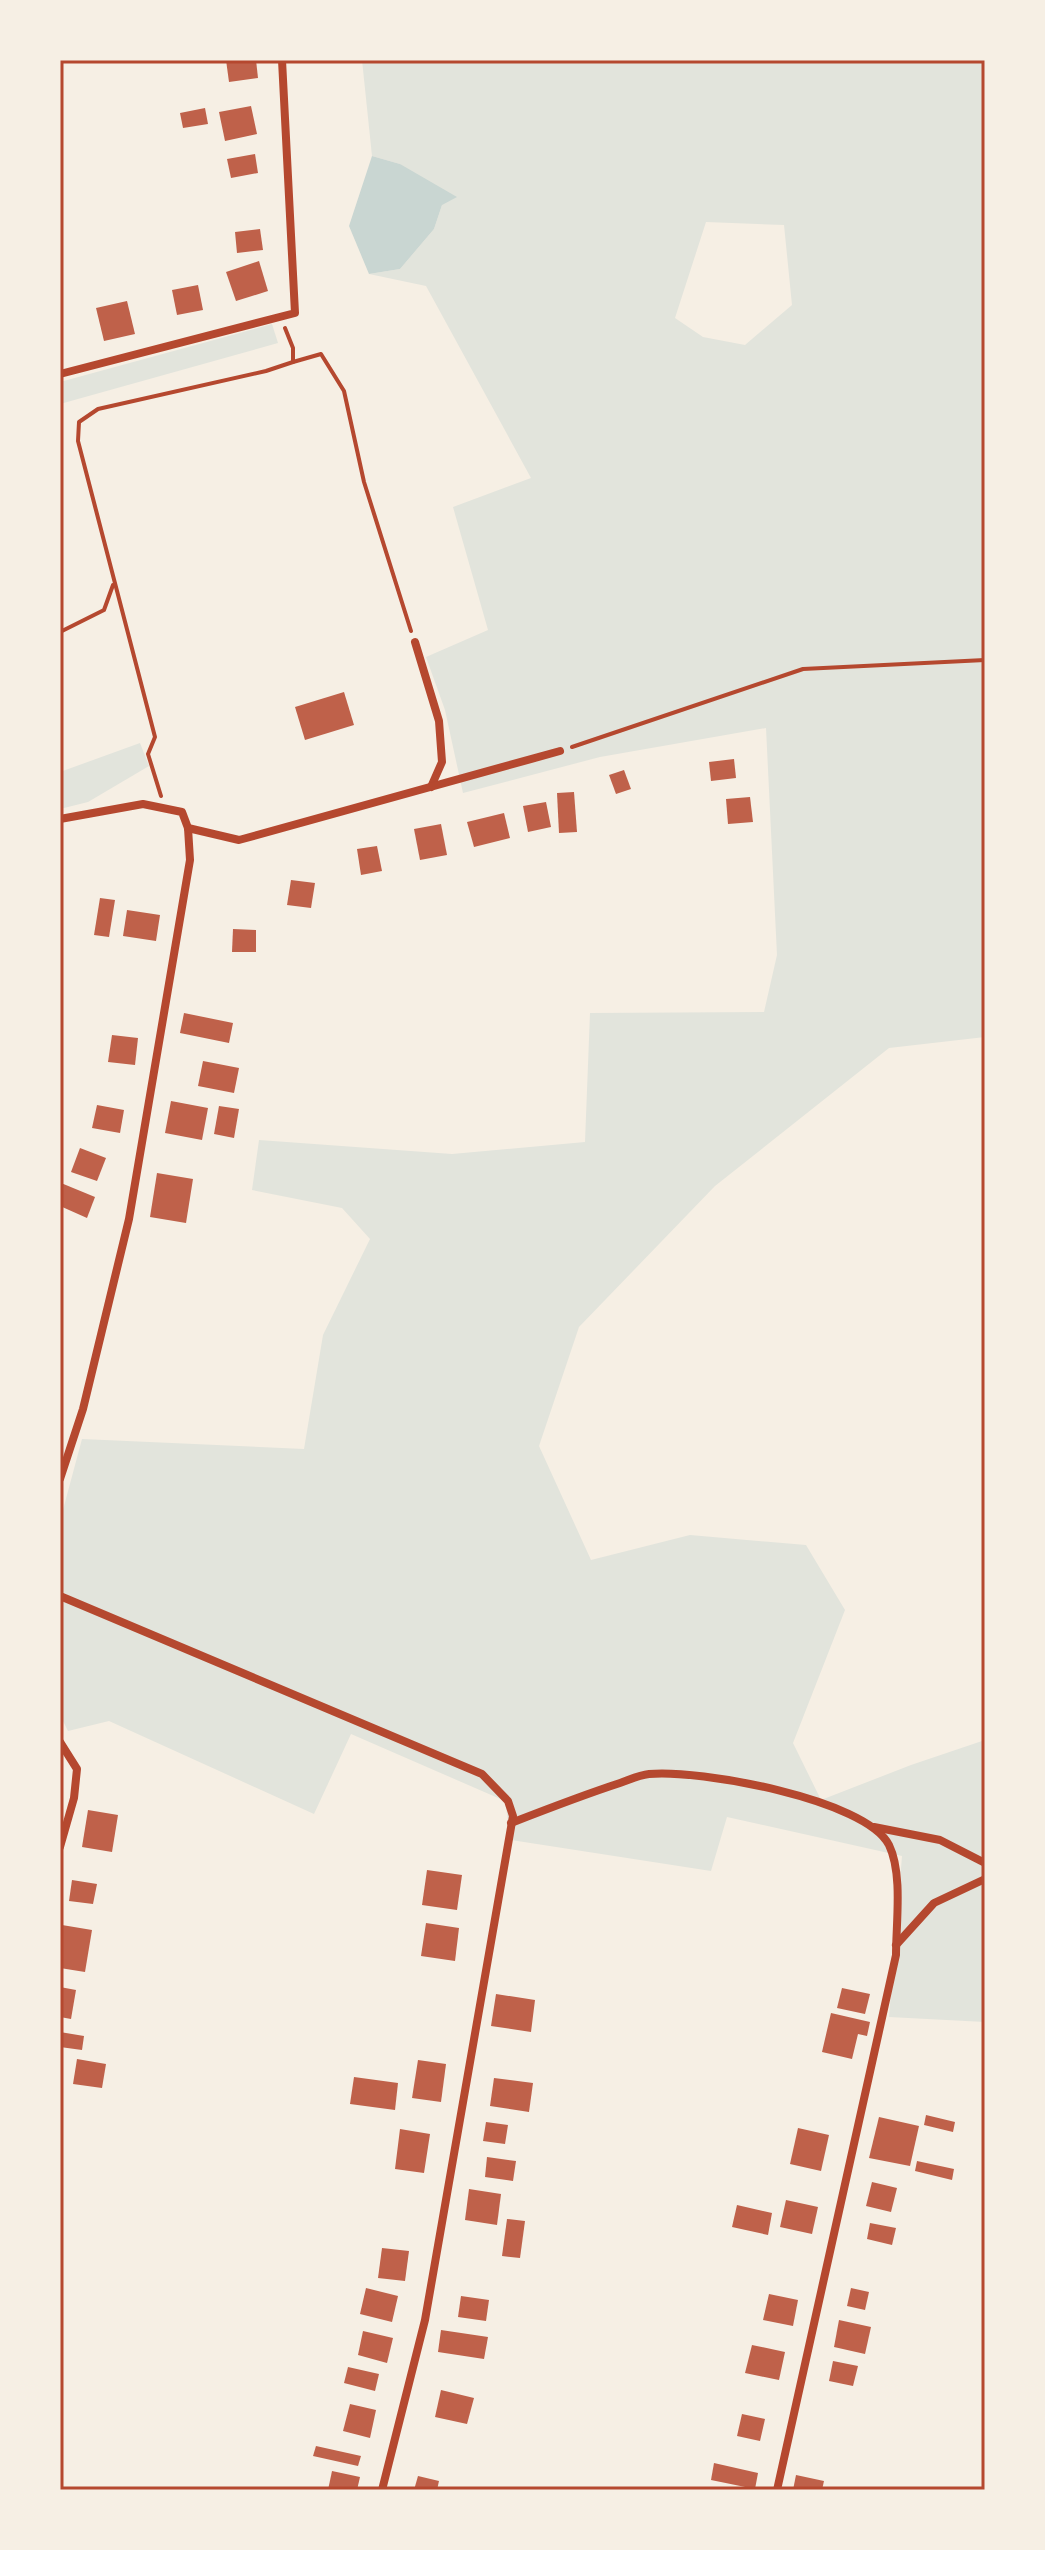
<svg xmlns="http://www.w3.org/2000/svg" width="1045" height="2550" font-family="'Alegreya Sans',sans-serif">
	<rect width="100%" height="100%" fill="#f6efe4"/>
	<g fill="#e2e4dc" fill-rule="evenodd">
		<path d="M362 60H985V1037L889 1048 715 1186 579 1327 539 1446 591 1560 690 1535 806 1545 845 1610 793 1743 821 1800 911 1765 985 1740V2022L889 2017 902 1856 727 1817 711 1871 511 1840 505 1801 351 1734 314 1814 109 1721 68 1731 60 1715V1521L82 1439 304 1449 323 1335 370 1239 342 1208 252 1190 259 1140 452 1154 585 1142 590 1013 764 1012 777 955 766 728 600 757 463 793 445 710 426 657 488 630 453 507 531 478 426 286 369 274 400 269 434 229 442 205 400 164 372 156ZM706 222 784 225 792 305 745 345 703 337 675 318Z"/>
		<polygon points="272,324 278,343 60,404 60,382"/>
		<polygon points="140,743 149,766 88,802 60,809 60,772"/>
	</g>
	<polygon fill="#c9d6d2" points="372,156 400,164 457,197 442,205 434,229 400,269 369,274 349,226"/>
	<g fill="#bf614a">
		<polygon points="226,60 256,60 258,78 229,82"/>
		<polygon points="251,106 257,134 225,141 219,112"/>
		<polygon points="205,108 208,124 183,128 180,113"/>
		<polygon points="255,154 258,173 231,178 227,159"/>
		<polygon points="260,229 263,250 237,253 235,232"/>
		<polygon points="259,261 268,291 236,301 226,272"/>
		<polygon points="198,285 203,310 177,315 172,290"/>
		<polygon points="127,301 135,334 104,341 96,308"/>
		<polygon points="344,692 354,725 305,740 295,707"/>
		<polygon points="734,759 736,778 711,781 709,762"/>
		<polygon points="624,770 631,789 616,794 609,775"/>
		<polygon points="574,792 577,832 559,833 557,793"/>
		<polygon points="750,797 753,822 728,824 726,799"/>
		<polygon points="546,802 551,827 528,832 523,806"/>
		<polygon points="504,813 510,838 474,847 467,822"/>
		<polygon points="441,824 447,855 420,860 414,829"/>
		<polygon points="377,846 382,871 361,875 357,849"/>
		<polygon points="291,880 315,883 311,908 287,905"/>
		<polygon points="100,898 115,900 109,937 94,935"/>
		<polygon points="127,910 160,915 156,941 123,936"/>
		<polygon points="233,929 256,930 256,952 232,952"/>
		<polygon points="184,1013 233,1023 229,1043 180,1033"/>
		<polygon points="112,1035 138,1038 135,1065 108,1062"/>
		<polygon points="203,1061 239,1068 234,1093 198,1086"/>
		<polygon points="171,1101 208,1108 202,1140 165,1133"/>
		<polygon points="97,1105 124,1110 120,1133 92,1128"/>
		<polygon points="219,1106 239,1109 234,1138 214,1134"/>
		<polygon points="80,1148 106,1158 97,1181 71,1172"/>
		<polygon points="157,1173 193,1179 186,1223 150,1217"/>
		<polygon points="61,1183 95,1197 87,1218 60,1206"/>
		<polygon points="88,1810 118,1815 112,1852 82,1847"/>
		<polygon points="427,1870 462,1875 457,1910 422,1905"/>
		<polygon points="72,1880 97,1884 93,1904 69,1901"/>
		<polygon points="426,1923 459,1928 455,1961 421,1956"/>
		<polygon points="62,1925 92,1930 85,1972 60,1968"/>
		<polygon points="60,1987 76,1990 71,2019 60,2017"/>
		<polygon points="842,1988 870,1994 865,2014 837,2008"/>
		<polygon points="496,1994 535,2000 531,2032 491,2026"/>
		<polygon points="831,2013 870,2022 867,2036 858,2034 852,2059 822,2052"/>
		<polygon points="60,2032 84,2036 82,2050 60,2047"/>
		<polygon points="77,2059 106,2064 102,2088 73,2084"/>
		<polygon points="418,2060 446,2064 441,2102 412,2098"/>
		<polygon points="354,2077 398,2083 395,2110 350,2104"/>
		<polygon points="494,2078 533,2083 529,2112 490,2106"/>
		<polygon points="926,2115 955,2122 953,2132 924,2125"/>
		<polygon points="879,2117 919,2126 910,2166 869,2158"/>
		<polygon points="486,2122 508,2125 505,2144 483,2141"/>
		<polygon points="798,2128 829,2135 821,2171 790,2164"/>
		<polygon points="400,2129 430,2134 424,2173 395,2169"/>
		<polygon points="487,2157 516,2161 513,2181 485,2177"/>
		<polygon points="917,2161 954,2169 952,2180 915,2171"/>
		<polygon points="872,2182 897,2188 891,2212 866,2206"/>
		<polygon points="469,2189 501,2194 497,2225 465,2220"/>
		<polygon points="786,2200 818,2207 812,2234 780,2227"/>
		<polygon points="737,2205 772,2213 768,2235 732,2227"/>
		<polygon points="507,2219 525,2221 520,2258 502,2256"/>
		<polygon points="870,2223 896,2228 892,2245 867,2239"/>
		<polygon points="382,2248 409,2251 405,2281 378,2278"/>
		<polygon points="366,2288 398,2296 392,2322 360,2314"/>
		<polygon points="851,2288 869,2292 865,2310 847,2306"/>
		<polygon points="769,2294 798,2300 793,2326 763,2320"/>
		<polygon points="461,2296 489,2300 486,2321 458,2317"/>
		<polygon points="839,2320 871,2327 865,2354 834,2347"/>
		<polygon points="441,2330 488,2337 484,2359 438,2352"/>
		<polygon points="363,2331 393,2338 387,2363 358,2355"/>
		<polygon points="752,2345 785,2352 779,2380 745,2373"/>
		<polygon points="833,2361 858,2366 853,2386 829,2381"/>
		<polygon points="348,2367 379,2374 375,2391 344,2383"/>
		<polygon points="441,2390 474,2398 467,2424 435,2417"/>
		<polygon points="350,2404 376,2410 370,2438 343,2431"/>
		<polygon points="742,2414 765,2419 760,2441 737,2436"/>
		<polygon points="316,2446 361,2456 358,2466 313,2456"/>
		<polygon points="714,2463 758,2473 755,2489 711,2480"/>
		<polygon points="332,2471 360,2477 357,2490 328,2490"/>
		<polygon points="796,2475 824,2481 822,2490 793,2490"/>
		<polygon points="418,2476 439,2481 437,2490 414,2490"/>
	</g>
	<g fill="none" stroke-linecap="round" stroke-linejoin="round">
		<g stroke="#b5482f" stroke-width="4">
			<polyline points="293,362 321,354 344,391 364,482 411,631"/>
			<polyline points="60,632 104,610 113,585"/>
			<polyline points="572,747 803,669 985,660"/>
			<polyline points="161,796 148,754 155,737 78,441 79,422 98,409 266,371 293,362 293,348 285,328"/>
		</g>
		<g stroke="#b5482f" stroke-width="8">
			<polyline points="60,374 295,313 282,60"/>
			<polyline points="415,642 439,721 442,762 431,787"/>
			<polyline points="60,819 143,804 182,812 188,828 190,860 129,1219 83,1409 60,1479"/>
			<polyline points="188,828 239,840 560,751"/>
			<polyline points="60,1596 482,1774 508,1801 513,1816 425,2320 382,2490"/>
			<polyline points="60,1742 77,1769 74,1798 60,1847"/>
			<path d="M511 1823C547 1809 583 1795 620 1783 629 1780 639 1775 649 1774 698 1769 866 1799 889 1845 903 1874 896 1923 896 1955L777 2490"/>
			<polyline points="874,1827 940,1840 985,1863"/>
			<polyline points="896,1945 934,1903 985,1879"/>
		</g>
	</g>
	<rect width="1045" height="2550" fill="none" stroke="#f6efe4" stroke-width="124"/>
	<rect x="62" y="62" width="921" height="2426" fill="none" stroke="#b5482f" stroke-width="3"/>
</svg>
